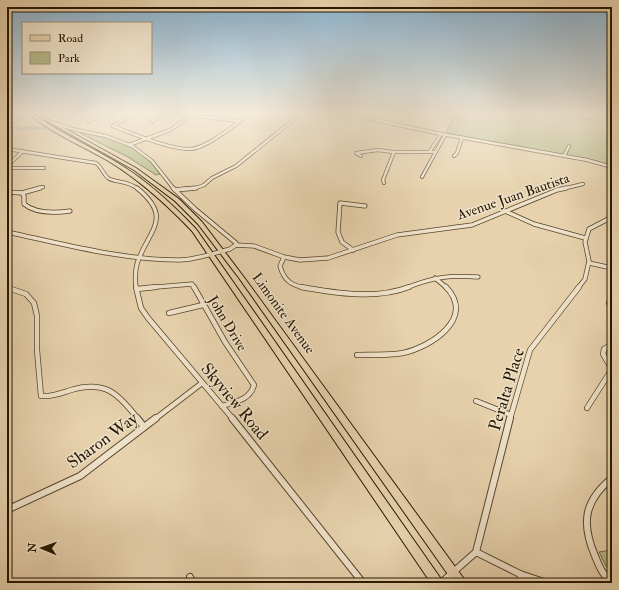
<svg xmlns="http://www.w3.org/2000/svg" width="619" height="590" font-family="'IM FELL Double Pica',serif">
	<rect width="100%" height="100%" fill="#e7d2ad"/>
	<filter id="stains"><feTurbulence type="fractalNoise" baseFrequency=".005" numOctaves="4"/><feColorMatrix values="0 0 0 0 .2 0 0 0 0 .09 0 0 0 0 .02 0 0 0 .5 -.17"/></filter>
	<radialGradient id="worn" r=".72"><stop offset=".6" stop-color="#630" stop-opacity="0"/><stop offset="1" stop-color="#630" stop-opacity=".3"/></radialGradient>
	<g fill="#b5bc8a" stroke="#6e6a46">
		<polygon points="456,113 612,113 612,166 593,160 446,133"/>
		<path d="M83 131C112 136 145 149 160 174L156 175 128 157 80 133Z"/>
		<polygon points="612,550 612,573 606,566 599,552"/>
	</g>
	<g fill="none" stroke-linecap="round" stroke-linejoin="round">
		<polyline stroke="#6c766c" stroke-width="1" points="534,113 612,122"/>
		<polyline stroke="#9ab5b4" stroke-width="3" points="7,128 49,128"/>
		<defs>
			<g id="minor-far3">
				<path d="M136 113 113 126C134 134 168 149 190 149 206 149 237 123 251 113"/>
				<polyline points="172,113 239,121"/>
				<polyline points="343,113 436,133 587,160 612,167"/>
				<polyline points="67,114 69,113"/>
				<polyline points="89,121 104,113"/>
				<polyline points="52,122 72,129 106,136 132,146 152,161 174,189"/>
				<polyline points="151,122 166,113"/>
				<polyline points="9,123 24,116 21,113"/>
				<polyline points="129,145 170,130 195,113"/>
				<path d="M7 149 96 163C102 167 102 173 108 178 115 183 127 180 138 189"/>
				<polyline points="23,151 9,164 9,168 44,168"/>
				<polyline points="430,151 441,134"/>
				<polyline points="361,156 356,153 378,150 393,152 434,152"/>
				<polyline points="454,156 457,153 462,138"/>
				<polyline points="564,156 569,146"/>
				<polyline points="422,177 445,135"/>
				<polyline points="384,183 383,180 394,152"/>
				<polyline points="36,189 43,187"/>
				<polyline points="179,189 196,188 204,185 212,178 236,166 302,113"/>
				<polyline points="562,189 583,184"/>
			</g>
			<g id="minor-far2">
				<polyline points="173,188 195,209 236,243 236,245"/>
				<polyline points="175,190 196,188"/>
				<path d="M7 192 22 193 24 196V204C36 214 55 213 70 211"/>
				<polyline points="22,193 40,188"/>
				<polyline points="505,211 534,224 585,238"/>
				<path d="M7 232C63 244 121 260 179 260 196 260 214 253 230 249L236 245 254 246 284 257 300 260 328 258 397 235 472 225 557 190 566 188"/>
				<polyline points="353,250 342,242 338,232 340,203 365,206"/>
				<path d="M284 257 280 266C284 281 292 286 307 288"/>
				<polyline points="589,263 612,268"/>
				<polyline points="435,278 447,288"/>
				<polyline points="8,288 10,288"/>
				<path d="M136 288C135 280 135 272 137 264 147 231 175 219 137 188"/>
				<polyline points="145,288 192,284 194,288"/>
				<path d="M406 288C434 277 448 275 478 277"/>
				<polyline points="578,288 585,279 589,261 585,242 589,229 612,217"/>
			</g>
			<g id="minor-far1">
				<polyline points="136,287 141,308 148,318 233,419"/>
				<path d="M194 287 225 342 254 385C250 400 235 402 222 406"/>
				<path d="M301 287C335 293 376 300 409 287"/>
				<path d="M8 288 26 294 34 303 37 316V350L41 396C52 397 61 393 71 390 105 380 118 393 138 419"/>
				<polyline points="137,289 156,287"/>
				<polyline points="609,303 612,305"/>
				<polyline points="169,313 203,305"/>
				<polyline points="609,346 604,349 603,354 612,369"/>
				<path d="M357 355C372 354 388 356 403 353 431 347 476 318 446 287"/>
				<polyline points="476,401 511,415"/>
				<polyline points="587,408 612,369"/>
				<polyline points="155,419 202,383"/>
				<polyline points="510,419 530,350 579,287"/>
			</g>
			<g id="minor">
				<polyline points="137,418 144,427"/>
				<polyline points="232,418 363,583"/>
				<path d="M612 478C584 501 581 523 595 556 599 566 603 576 612 582"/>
				<polyline points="11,508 80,476 156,418"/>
				<polyline points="476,552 520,574 547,583"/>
				<polyline points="520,574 525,583"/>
				<polyline points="190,577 193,583"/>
				<polyline points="441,583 476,552 510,418"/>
			</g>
			<g id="primary">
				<path d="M28 113H32C61 134 94 148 124 167 151 184 174 206 196 229L441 579 442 583H431L192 231C167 205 141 181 110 162 83 146 52 134 28 113Z"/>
				<polygon points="33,113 37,113 136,168 179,199 202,222 243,276 464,579 465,583 454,583 239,278 198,224 175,201 134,170"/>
			</g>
		</defs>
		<use href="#minor-far3" stroke="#57462c" stroke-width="4"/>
		<use href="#minor-far2" stroke="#57462c" stroke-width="5"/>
		<use href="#minor-far1" stroke="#57462c" stroke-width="6"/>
		<use href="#minor" stroke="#57462c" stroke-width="8"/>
		<use href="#primary" stroke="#271701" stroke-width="2"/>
		<use href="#minor-far3" stroke="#efe2ca" stroke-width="2.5"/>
		<use href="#minor-far2" stroke="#efe2ca" stroke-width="3.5"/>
		<use href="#minor-far1" stroke="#efe2ca" stroke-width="4.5"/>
		<use href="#minor" stroke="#efe2ca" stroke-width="6"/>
		<use href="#primary" fill="#e7d2ad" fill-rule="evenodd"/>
	</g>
	<linearGradient id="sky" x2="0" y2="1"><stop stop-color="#89b4d3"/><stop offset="0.58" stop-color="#f4ebda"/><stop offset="1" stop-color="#f4ebda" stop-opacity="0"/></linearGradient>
	<rect width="619" height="195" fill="url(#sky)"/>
	<g text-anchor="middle" stroke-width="3" stroke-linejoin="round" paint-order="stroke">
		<g font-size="14" fill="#271701" stroke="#efe2ca">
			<text transform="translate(513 196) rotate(-19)" y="5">Avenue Juan Bautista</text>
			<text transform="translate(284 313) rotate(54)" y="5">Limonite Avenue</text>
			<text transform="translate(228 323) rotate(59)" y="5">John Drive</text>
		</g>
		<g font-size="17" fill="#271701" stroke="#efe2ca">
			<text transform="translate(506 389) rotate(-73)" y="6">Peralta Place</text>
			<text transform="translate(235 401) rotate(50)" y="6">Skyview Road</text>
			<text transform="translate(102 440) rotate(-36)" y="6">Sharon Way</text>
		</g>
	</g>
	<rect width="619" height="590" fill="none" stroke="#e7d2ad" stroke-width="24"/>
	<rect x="8" y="8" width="603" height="574" fill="none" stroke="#271701" stroke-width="2"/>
	<rect x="12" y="12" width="595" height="566" fill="none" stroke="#271701"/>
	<rect x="22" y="22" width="130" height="52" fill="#efe2ca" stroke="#9f917a"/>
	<rect x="30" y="35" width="20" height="6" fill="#e7d2ad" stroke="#9f917a"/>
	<text x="58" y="42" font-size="12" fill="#271701">Road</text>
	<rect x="30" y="52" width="20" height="12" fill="#b5bc8a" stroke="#9f917a"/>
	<text x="58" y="62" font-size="12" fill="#271701">Park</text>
	<g transform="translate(42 548) rotate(272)" stroke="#efe2ca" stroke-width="3" paint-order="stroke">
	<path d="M0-3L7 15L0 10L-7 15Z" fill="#271701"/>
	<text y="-6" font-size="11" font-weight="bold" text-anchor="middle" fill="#271701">N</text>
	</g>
	<rect width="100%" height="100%" filter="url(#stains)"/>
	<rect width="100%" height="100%" fill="url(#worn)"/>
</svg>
